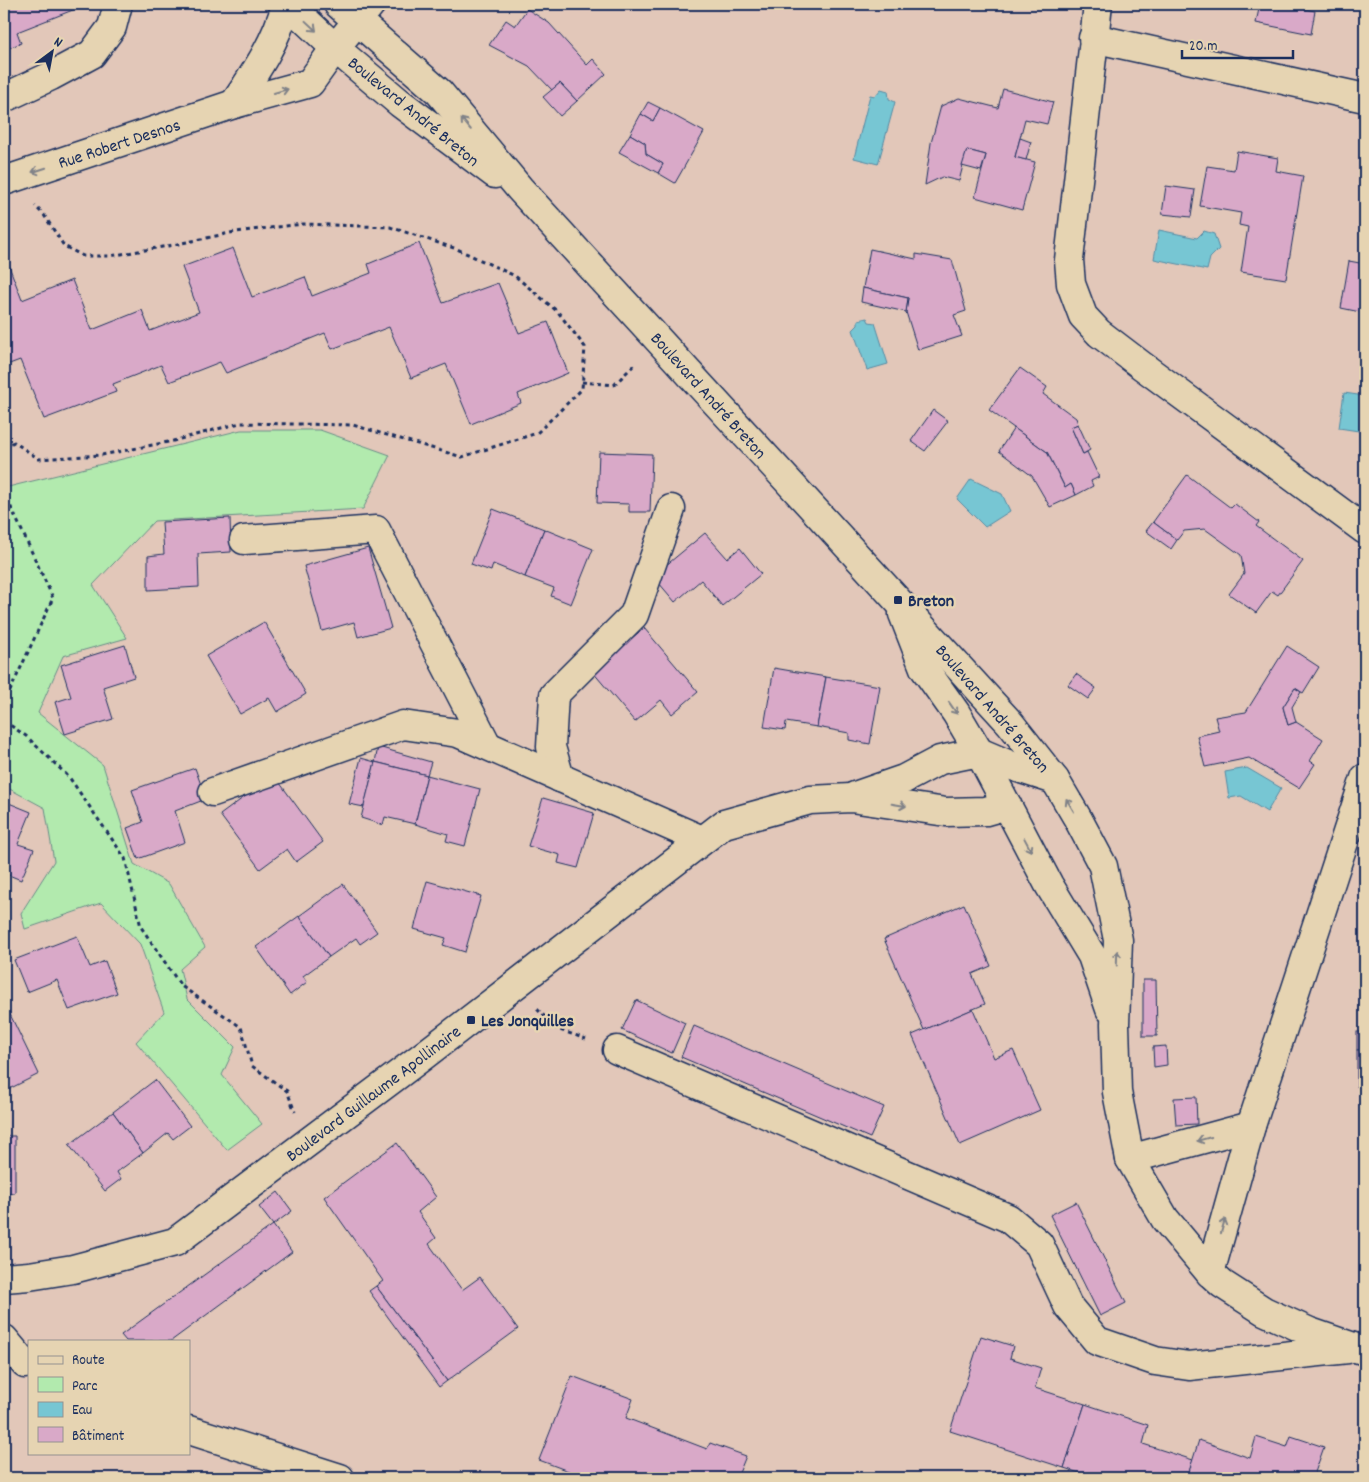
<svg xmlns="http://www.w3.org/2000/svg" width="1369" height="1482" font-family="Dekko,sans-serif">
	<rect width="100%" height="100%" fill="#e2c7b9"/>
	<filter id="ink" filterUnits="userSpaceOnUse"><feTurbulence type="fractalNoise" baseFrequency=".02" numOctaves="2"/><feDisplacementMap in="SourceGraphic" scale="10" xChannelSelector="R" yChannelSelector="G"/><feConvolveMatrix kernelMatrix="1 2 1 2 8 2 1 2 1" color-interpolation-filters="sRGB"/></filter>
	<g filter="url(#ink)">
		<polygon fill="#b2eaae" stroke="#668c86" points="241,430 320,430 390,455 363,509 154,521 93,585 127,638 63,656 38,713 103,765 134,864 169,884 205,947 180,969 187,999 235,1047 222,1075 262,1124 227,1150 136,1042 164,1012 140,944 101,903 25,929 21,913 54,861 45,808 4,786 4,488"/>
		<g fill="#77c6d3" stroke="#528aa4">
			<polygon points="881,89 888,91 889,99 895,102 878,164 854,158 870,95 875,96"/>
			<polygon points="1159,230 1197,238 1204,231 1214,234 1219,249 1210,258 1207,270 1154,259"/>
			<polygon points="867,318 869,322 875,323 888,364 867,370 853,330 858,325 858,320"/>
			<polygon points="1344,393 1365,396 1365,432 1339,428"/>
			<polygon points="971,479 1002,494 1010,511 985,527 957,499"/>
			<polygon points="1247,768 1281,788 1267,812 1241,796 1229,798 1225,772"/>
		</g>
		<g fill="#d9a9c8" stroke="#1b2f5e">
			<polygon points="4,4 88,4 17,32 21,43 4,50"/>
			<polygon points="1260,4 1277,4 1315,11 1311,34 1256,23"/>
			<polygon points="1277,4 1301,4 1300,8"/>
			<polygon points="527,9 549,23 587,65 593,59 606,74 577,101 560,83 552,90 529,66 489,45 506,20 515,26"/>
			<polygon points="560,83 577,101 560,116 543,97"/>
			<polygon points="1003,89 1053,102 1047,124 1025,119 1015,157 1035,162 1022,210 975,197 986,155 967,150 959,181 942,177 925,185 931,143 941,106 959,98 998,108"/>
			<polygon points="648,102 660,108 653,121 641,114"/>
			<polygon points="660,108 704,132 675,183 658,173 663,164 646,154 645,143 630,134 641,114 653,121"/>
			<polygon points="630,134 645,143 646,154 663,164 658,173 619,152"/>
			<polygon points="1020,138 1031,142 1026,160 1015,157"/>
			<polygon points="967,150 986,155 981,171 962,166"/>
			<polygon points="1237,151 1278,158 1276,171 1303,176 1286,279 1241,272 1248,227 1239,225 1241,213 1200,206 1207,166 1234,170"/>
			<polygon points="1166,186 1195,190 1191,217 1162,214"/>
			<polygon points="419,243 443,303 498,283 519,333 548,322 568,373 518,394 521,403 471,424 446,364 411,378 389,327 332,349 325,333 226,373 220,362 169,382 161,365 113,384 116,392 44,419 20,360 4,366 4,253 22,300 72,280 92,330 142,310 150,331 199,312 182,267 233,248 252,297 305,277 312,296 371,273 368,264"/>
			<polygon points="870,249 916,259 916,254 952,260 966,311 954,315 962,336 918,350 906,312 908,298 863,288"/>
			<polygon points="1349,261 1365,264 1365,313 1341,308"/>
			<polygon points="863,288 908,298 906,312 861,302"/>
			<polygon points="1365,337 1365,374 1359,373"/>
			<polygon points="1020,368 1047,387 1043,394 1076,418 1078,424 1071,427 1083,454 1087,452 1099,477 1091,481 1093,486 1076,495 1071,484 1065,488 1047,452 989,410"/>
			<polygon points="933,410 948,421 925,451 911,441"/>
			<polygon points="1078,424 1090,450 1083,454 1071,427"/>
			<polygon points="1014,428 1047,452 1065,488 1071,484 1076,495 1050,507 1032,476 999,451"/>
			<polygon points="599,452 652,454 650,512 629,512 629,504 597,503"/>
			<polygon points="1187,475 1231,508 1235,504 1259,522 1256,526 1303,561 1278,595 1272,591 1256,613 1229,594 1244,574 1241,555 1205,529 1184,531 1177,540 1153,522"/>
			<polygon points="493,509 544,529 525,577 493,564 491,571 471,564"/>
			<polygon points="230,518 231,552 198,554 199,587 148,590 148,556 164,554 162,522"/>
			<polygon points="1153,522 1177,540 1171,549 1146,531"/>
			<polygon points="544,529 593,549 571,604 551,596 554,588 525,577"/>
			<polygon points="705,533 727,558 740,548 761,574 722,606 701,580 675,602 653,576"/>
			<polygon points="368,548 391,628 358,637 354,622 322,631 304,566"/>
			<polygon points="264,622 306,694 277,712 269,698 240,714 206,656"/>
			<polygon points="644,628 698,692 672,714 661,700 635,722 592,671"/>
			<polygon points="125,645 134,677 103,687 113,719 65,734 55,702 71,697 61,665"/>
			<polygon points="1287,646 1319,667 1303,693 1295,688 1283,707 1288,725 1296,722 1323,739 1310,761 1315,764 1299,788 1249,758 1205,767 1197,736 1219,731 1215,717 1246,712"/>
			<polygon points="774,668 826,677 817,727 786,722 785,730 764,727"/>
			<polygon points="1076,674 1096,688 1088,699 1068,685"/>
			<polygon points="826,677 880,686 870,744 849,740 849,733 817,727"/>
			<polygon points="1295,688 1301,692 1292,707 1296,722 1288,725 1283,707"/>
			<polygon points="378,747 431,762 427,775 375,762"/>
			<polygon points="361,758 375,762 364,807 349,804"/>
			<polygon points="375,762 427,775 415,824 385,817 383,825 361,818"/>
			<polygon points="195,768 206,799 175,811 185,842 138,859 127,828 143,822 132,790"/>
			<polygon points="274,775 323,842 296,862 287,849 260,869 220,815"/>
			<polygon points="427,775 480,789 465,846 446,841 448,834 415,824"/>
			<polygon points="543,798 594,813 578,868 558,863 560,855 528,846"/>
			<polygon points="4,801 31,812 18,844 34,849 21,880 4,873"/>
			<polygon points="427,881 481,896 465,952 443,945 446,938 414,929"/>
			<polygon points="343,884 377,932 360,944 356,938 329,957 299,916"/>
			<polygon points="964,904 991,966 972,974 985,1004 924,1030 884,939"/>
			<polygon points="299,916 329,957 303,976 307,982 290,995 256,947"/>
			<polygon points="77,936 90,967 105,961 117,993 69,1010 57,980 27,992 14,960"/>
			<polygon points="1143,980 1156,980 1157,1036 1143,1036"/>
			<polygon points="636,1000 685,1023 672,1053 622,1030"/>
			<polygon points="4,1002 39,1074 9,1089 4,1079"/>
			<polygon points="973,1009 994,1058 1013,1050 1040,1110 960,1145 912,1035"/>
			<polygon points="694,1026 884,1107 870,1138 681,1057"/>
			<rect x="1357" y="1032" width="8" height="18"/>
			<polygon points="1166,1046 1167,1065 1154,1067 1153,1047"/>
			<rect x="1357" y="1050" width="8" height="36"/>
			<polygon points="155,1080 190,1126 173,1139 168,1133 143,1153 113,1112"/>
			<polygon points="1196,1097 1197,1124 1176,1125 1174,1098"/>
			<polygon points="113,1112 143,1153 117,1172 121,1179 105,1191 69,1145"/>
			<polygon points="4,1136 15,1136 15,1193 4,1194"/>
			<polygon points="397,1143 436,1197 418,1212 436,1238 429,1244 462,1290 480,1277 518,1329 447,1381 376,1286 383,1281 324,1197"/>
			<polygon points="278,1192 292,1211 273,1225 259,1207"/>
			<polygon points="1076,1202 1126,1303 1100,1316 1050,1215"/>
			<polygon points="273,1225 292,1252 171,1341 126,1341 121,1335"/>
			<polygon points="376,1286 447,1381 439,1387 369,1291"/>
			<polygon points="981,1336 1013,1346 1010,1358 1041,1368 1035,1388 1085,1404 1064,1468 950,1431"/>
			<polygon points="572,1376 633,1399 626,1418 707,1449 710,1443 746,1456 739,1473 753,1478 587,1478 539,1460"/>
			<polygon points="1085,1404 1148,1425 1143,1444 1193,1460 1187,1478 1095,1478 1064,1468"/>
			<polygon points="1291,1436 1324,1447 1313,1478 1187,1478 1199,1440 1250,1458 1256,1437 1287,1447"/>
		</g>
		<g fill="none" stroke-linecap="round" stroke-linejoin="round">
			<defs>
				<g id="minor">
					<polyline points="288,4 335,48 400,103 495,174"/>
					<polyline points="338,4 439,92 520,189 1010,723 1055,780 1078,819 1103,866 1118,940 1115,1024 1117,1092 1130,1159 1165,1219 1210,1273 1222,1284 1264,1311 1310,1332 1365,1351"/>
					<polyline points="1098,4 1069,260 1071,284 1083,316 1099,333 1141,365 1365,530"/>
					<polyline points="1093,38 1365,98"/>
					<polyline points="4,98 51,76 92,54 112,27 118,4"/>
					<path d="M234 104C255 73 277 41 286 4"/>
					<polyline points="4,181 234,104 310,83 335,48 371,4"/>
					<polyline points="244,540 376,530 487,745"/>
					<polyline points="903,614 924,668 956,713 979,752 1049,885 1092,956 1110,1009"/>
					<polyline points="560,778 551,747 554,695 634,615 671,509"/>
					<polyline points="213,792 403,725 458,733 702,840"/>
					<polyline points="855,796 904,779 940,760 979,752 1012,766 1055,780"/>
					<polyline points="617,1050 1008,1218 1039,1244 1068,1306 1097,1341 1155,1361 1189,1366 1348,1349"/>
					<polyline points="1130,1159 1251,1126"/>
					<polyline points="1210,1273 1251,1126 1365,778"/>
					<polyline points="4,1278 29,1276 73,1269 175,1242 423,1056 724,824 810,800 851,798 946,812 986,811 1007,805"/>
					<polyline points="4,1339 25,1364"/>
					<polyline points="189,1430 340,1478"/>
				</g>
			</defs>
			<use href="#minor" stroke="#1b2f5e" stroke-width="31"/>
			<g stroke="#1b2f5e" stroke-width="3" stroke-dasharray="4 4" stroke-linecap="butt">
				<polyline points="582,382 614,385 635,364"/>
				<polyline points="4,447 14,442 39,459 102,455 173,441 240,423 353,425 462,457 537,433 582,389 585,347 558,312 515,276 457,249 390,227 303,224 235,232 168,246 110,256 83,256 64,246 44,215 35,206"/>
				<polyline points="4,492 53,598 4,704"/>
				<polyline points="4,721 26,736 69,777 125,858 141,927 181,986 241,1027 252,1066 287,1091 295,1112"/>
				<polyline points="537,1009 557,1029 586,1039"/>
			</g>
			<use href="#minor" stroke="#e6d4b2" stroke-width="28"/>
		</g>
		<defs><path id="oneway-shaft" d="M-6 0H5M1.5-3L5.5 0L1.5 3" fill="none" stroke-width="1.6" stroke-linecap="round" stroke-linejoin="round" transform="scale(1.25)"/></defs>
		<g stroke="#808288">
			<use href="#oneway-shaft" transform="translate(311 26) rotate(43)"/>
			<use href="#oneway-shaft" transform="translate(281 91) rotate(-16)"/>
			<use href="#oneway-shaft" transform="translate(466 124) rotate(-130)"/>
			<use href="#oneway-shaft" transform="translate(39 170) rotate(162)"/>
			<use href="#oneway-shaft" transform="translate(953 708) rotate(55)"/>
			<use href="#oneway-shaft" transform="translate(899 805) rotate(9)"/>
			<use href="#oneway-shaft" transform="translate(1070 805) rotate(-121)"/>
			<use href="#oneway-shaft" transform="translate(1028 845) rotate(62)"/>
			<use href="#oneway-shaft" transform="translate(1117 958) rotate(-88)"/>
			<use href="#oneway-shaft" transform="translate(1204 1139) rotate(165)"/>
			<use href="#oneway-shaft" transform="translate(1223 1226) rotate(-74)"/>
		</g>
	</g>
	<g fill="#1b2f5e" stroke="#e6d4b2" stroke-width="2">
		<rect x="893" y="595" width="10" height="10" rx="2.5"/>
		<rect x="466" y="1015" width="10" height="10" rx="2.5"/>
	</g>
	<g text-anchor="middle" stroke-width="5" stroke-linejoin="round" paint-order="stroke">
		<g font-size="18" fill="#1b2f5e" stroke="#e6d4b2">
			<text transform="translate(414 111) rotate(39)" y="6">Boulevard André Breton</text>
			<text transform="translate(119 143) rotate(-18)" y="6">Rue Robert Desnos</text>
			<text transform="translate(709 395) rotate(48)" y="6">Boulevard André Breton</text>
			<text transform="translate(993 708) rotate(49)" y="6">Boulevard André Breton</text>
			<text transform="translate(373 1093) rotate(-37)" y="6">Boulevard Guillaume Apollinaire</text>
		</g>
		<g font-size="18" font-weight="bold" fill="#1b2f5e" stroke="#e6d4b2" text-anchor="start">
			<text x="908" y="606">Breton</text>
			<text x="481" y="1026">Les Jonquilles</text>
		</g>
	</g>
	<rect width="1369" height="1482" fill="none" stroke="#e6d4b2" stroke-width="20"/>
	<rect x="10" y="10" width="1349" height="1462" fill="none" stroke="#1b2f5e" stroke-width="2" filter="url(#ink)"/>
	<rect x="28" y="1340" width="162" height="115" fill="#e6d4b2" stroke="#959290"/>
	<rect x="38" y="1356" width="25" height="8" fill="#e6d4b2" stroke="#959290"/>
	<text x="72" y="1364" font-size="15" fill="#1b2f5e">Route</text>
	<rect x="38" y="1377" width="25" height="15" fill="#b2eaae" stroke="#959290"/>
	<text x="72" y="1390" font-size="15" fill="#1b2f5e">Parc</text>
	<rect x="38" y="1402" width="25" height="15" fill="#77c6d3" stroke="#959290"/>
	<text x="72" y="1414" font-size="15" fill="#1b2f5e">Eau</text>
	<rect x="38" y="1427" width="25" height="15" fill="#d9a9c8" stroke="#959290"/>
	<text x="72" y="1440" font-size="15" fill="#1b2f5e">Bâtiment</text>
	<g transform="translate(52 52) rotate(32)" stroke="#e6d4b2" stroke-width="4" paint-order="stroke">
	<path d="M0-4L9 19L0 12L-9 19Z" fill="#1b2f5e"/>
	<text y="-8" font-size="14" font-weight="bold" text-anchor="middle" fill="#1b2f5e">N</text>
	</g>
	<path d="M1182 50v8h111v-8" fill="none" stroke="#1b2f5e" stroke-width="2.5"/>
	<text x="1189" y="50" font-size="15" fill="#1b2f5e" stroke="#e6d4b2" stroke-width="4" paint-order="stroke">20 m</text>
</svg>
